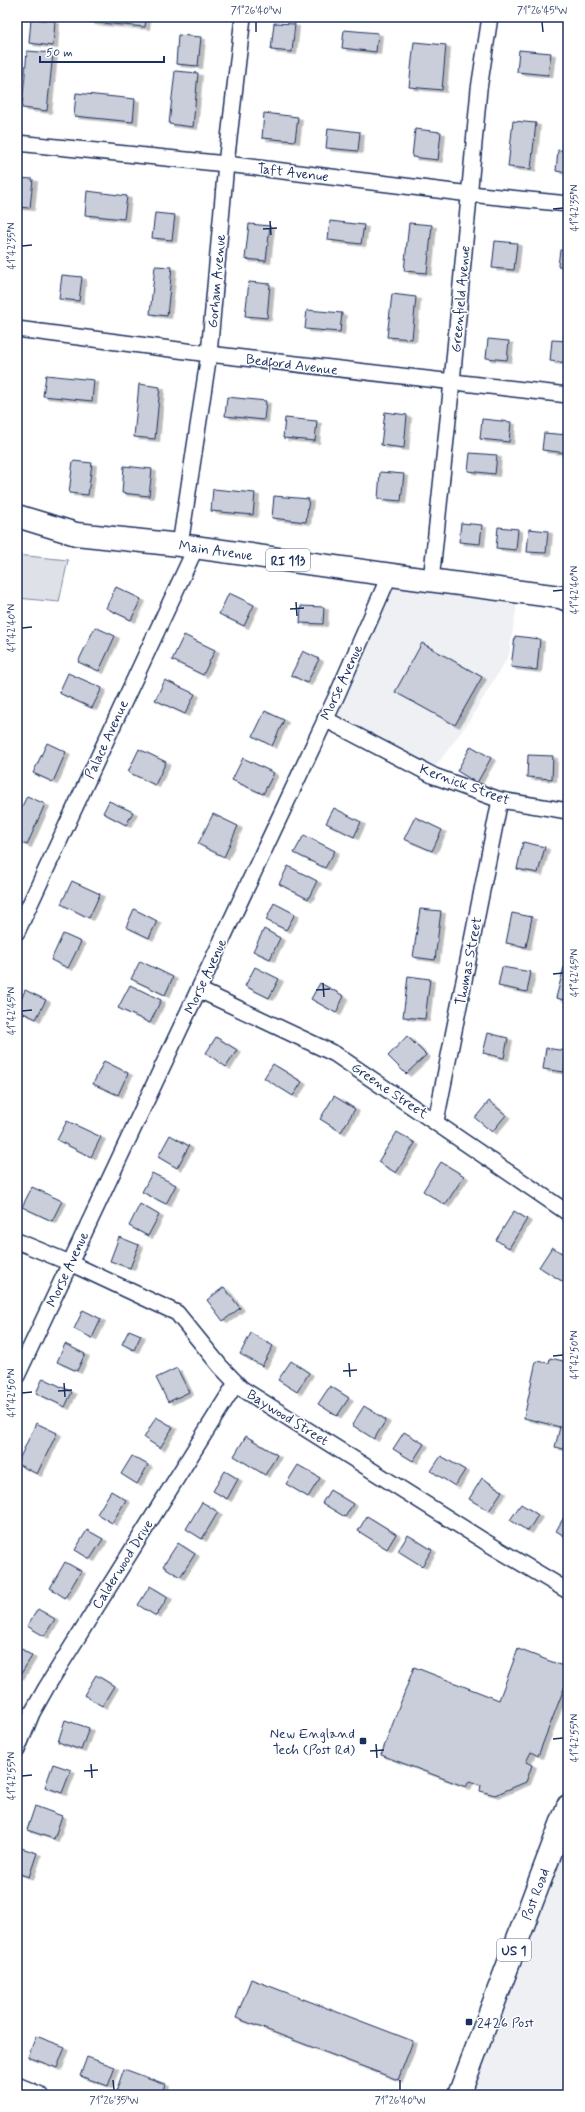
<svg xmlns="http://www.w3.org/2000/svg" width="585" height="2112" font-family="Mynerve,sans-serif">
	<defs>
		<filter id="shadow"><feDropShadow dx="4.5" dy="2.5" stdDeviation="0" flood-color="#0004"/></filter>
	</defs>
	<rect width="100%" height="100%" fill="#fff"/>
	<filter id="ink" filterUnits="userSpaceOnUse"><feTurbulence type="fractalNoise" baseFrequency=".025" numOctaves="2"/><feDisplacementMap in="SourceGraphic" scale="8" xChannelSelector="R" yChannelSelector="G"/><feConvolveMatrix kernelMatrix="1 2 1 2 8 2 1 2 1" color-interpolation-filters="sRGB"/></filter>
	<g filter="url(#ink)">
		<g fill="#eff0f4">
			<polygon points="395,572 520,584 509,655 468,723 429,775 328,717"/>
			<polygon points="568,1814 568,2095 459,2095"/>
		</g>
		<polygon fill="#dee1e7" stroke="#7c88a2" points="17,555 68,560 59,602 17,598"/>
		<g fill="#caceda" stroke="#1b2f5e" filter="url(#shadow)">
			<polygon points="91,17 146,17 145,27 90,22"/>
			<polygon points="31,19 55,21 53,46 29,43"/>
			<polygon points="274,23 295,24 292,52 271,50"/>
			<polygon points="344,30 378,33 376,52 342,48"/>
			<polygon points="178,35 201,37 198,66 176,64"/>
			<polygon points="414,42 446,45 442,90 409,87"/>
			<polygon points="519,50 551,53 548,75 517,72"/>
			<polygon points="27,51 53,53 47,111 22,108"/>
			<polygon points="175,71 198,73 193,127 169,124"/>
			<polygon points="76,93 135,99 133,122 74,116"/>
			<polygon points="264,113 298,117 295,141 262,138"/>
			<polygon points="513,121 536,123 531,169 508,167"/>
			<polygon points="328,128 360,132 358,151 326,148"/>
			<polygon points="415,129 441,132 438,160 412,157"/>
			<polygon points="558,150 568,151 568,173 556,171"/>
			<polygon points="17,178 33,179 30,208 17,207"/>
			<polygon points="87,191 127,196 124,219 85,215"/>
			<polygon points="155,213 175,215 172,240 152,238"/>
			<polygon points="330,221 364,225 361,244 328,240"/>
			<polygon points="409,223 432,225 427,273 404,271"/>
			<polygon points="249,224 270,226 266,261 245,259"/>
			<polygon points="495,241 517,243 514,270 492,268"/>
			<polygon points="560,250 568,251 568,267 558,266"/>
			<polygon points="155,266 172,267 167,316 150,314"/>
			<polygon points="62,275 82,277 79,301 59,299"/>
			<polygon points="249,282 270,284 267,318 245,316"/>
			<polygon points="392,294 416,297 412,339 387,337"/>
			<polygon points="307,310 342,313 340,332 305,329"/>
			<polygon points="488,339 509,341 507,360 486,358"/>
			<polygon points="552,340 568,341 568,363 550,361"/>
			<polygon points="46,375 94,380 92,401 43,396"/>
			<polygon points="139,384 160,387 155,439 134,437"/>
			<polygon points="227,397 266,401 264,420 225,416"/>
			<polygon points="385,412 407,415 404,448 381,445"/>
			<polygon points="285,418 317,421 315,441 283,438"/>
			<polygon points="482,419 511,422 509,442 480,439"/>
			<polygon points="544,433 568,435 567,453 542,450"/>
			<polygon points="470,453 497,455 495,474 468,471"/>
			<polygon points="73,461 92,463 88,495 69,493"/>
			<polygon points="124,466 152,469 149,496 122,493"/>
			<polygon points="380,472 404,474 401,501 378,499"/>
			<polygon points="213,489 255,493 253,515 211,511"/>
			<polygon points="274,496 309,499 306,522 272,518"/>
			<polygon points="461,523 482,525 480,544 459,542"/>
			<polygon points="498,527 518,529 516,550 496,548"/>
			<polygon points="529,529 548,531 546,553 527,552"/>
			<polygon points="116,587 141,599 131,620 106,608"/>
			<polygon points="229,593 254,605 244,626 219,614"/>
			<polygon points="301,606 324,607 323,624 300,623"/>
			<polygon points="95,627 115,636 99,671 78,662"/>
			<polygon points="184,635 215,650 203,675 172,660"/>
			<polygon points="515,636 540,639 537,670 511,667"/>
			<polygon points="422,643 482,677 455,725 395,692"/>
			<polygon points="303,651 319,659 307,683 291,675"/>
			<polygon points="68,673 102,688 92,708 59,693"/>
			<polygon points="165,680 195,694 185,714 155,700"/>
			<polygon points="265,711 284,720 272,746 253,736"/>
			<polygon points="47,743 66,752 53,782 33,773"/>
			<polygon points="471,746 491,758 477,783 457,771"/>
			<polygon points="139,749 166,762 155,785 128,772"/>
			<polygon points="528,755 553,756 552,779 527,777"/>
			<polygon points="243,758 274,773 263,794 232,780"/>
			<polygon points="27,796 45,804 27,845 17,841 17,817"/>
			<polygon points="109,801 133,812 126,825 103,813"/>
			<polygon points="334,808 361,822 354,837 326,823"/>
			<polygon points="213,814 238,826 224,857 198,844"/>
			<polygon points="415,817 442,830 432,851 404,839"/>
			<polygon points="304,835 335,851 325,868 294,853"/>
			<polygon points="523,842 545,847 538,873 517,869"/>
			<polygon points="288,866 317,881 308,899 279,884"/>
			<polygon points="72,881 100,894 89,918 61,904"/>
			<polygon points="274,903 295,914 286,930 266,920"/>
			<polygon points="134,909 157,921 149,938 126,927"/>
			<polygon points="420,909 441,911 435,960 413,957"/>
			<polygon points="512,913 532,917 526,947 506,943"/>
			<polygon points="264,929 280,938 270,959 253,951"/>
			<polygon points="63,934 81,942 68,968 51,960"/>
			<polygon points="140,961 173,977 165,995 131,979"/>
			<polygon points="255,967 279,979 269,998 245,986"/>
			<polygon points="502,967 531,972 527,992 498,986"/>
			<polygon points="564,967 568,968 568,1001 556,998"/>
			<polygon points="408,976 430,979 425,1019 403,1017"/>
			<polygon points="320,983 344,996 336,1013 311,999"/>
			<polygon points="130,985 161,1000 150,1023 118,1008"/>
			<polygon points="25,990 46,1000 36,1019 17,1010"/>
			<polygon points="488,1033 508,1038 504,1058 483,1053"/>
			<polygon points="407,1036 426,1055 406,1074 388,1056"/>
			<polygon points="216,1037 237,1050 226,1067 206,1053"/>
			<polygon points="546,1048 566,1051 564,1072 543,1069"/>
			<polygon points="104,1061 128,1073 118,1095 93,1084"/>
			<polygon points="273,1064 302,1082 293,1096 264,1078"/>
			<polygon points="334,1096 355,1109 341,1132 320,1119"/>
			<polygon points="489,1101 506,1115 492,1132 475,1118"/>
			<polygon points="67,1121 101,1137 91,1157 57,1140"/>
			<polygon points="397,1132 415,1143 396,1173 378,1162"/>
			<polygon points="170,1135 189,1146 177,1168 158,1157"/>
			<polygon points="441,1162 464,1176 445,1205 423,1191"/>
			<polygon points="152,1173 176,1185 166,1204 142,1192"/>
			<polygon points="32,1187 62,1201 52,1221 22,1207"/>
			<polygon points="140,1204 159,1215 148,1236 129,1226"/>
			<polygon points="514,1211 527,1219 509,1248 496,1240"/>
			<polygon points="119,1237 139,1245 130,1268 110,1261"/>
			<polygon points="552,1247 568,1257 568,1278 565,1283 539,1267"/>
			<polygon points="224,1287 240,1308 223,1321 207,1300"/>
			<polygon points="83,1310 101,1319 92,1338 74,1329"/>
			<polygon points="129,1330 141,1335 134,1350 122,1344"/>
			<polygon points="251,1333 273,1346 262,1366 240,1354"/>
			<polygon points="65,1344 85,1354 77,1371 57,1362"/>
			<polygon points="550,1358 568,1362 568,1450 555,1447 560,1427 524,1418 536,1361 549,1363"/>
			<polygon points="291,1361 309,1373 297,1392 278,1380"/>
			<polygon points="177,1368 189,1392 168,1402 156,1378"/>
			<polygon points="43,1378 72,1392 65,1407 36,1393"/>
			<polygon points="330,1386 349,1398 337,1416 318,1404"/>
			<polygon points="364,1406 386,1420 374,1439 352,1425"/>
			<polygon points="156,1417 173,1427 160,1448 144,1438"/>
			<polygon points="36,1423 57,1433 37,1474 17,1464"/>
			<polygon points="404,1432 424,1444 413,1461 393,1449"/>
			<polygon points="246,1436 277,1455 265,1475 234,1456"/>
			<polygon points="132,1456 148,1465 137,1484 121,1474"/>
			<polygon points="441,1456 465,1470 455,1486 431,1471"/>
			<polygon points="298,1465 320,1478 308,1497 286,1484"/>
			<polygon points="225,1471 238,1479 227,1499 213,1491"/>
			<polygon points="482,1478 502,1491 489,1511 469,1499"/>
			<polygon points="330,1490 353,1504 345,1517 322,1503"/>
			<polygon points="111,1491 126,1500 112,1523 97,1514"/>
			<polygon points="202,1502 218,1512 202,1539 186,1529"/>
			<polygon points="521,1504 538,1515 528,1531 510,1520"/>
			<polygon points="568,1510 568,1538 556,1531"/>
			<polygon points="367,1516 396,1534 387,1549 358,1531"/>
			<polygon points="87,1530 103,1539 90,1559 75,1550"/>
			<polygon points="408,1535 432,1550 422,1566 398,1551"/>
			<polygon points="178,1543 195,1554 180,1577 163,1566"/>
			<polygon points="65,1562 81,1571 65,1598 50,1588"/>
			<polygon points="150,1586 168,1597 156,1616 138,1605"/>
			<polygon points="38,1609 55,1619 44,1636 27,1626"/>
			<polygon points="17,1646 32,1656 19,1677 17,1675"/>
			<polygon points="518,1649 568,1668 568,1678 538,1756 531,1752 526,1762 532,1765 526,1782 495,1795 480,1791 481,1785 469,1781 466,1787 381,1755 414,1667 499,1700"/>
			<polygon points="96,1675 114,1686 102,1706 84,1695"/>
			<polygon points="65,1720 89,1728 81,1750 58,1742"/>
			<polygon points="53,1764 71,1770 62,1793 45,1787"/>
			<polygon points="35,1806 62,1816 54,1839 27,1830"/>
			<polygon points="18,1847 37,1853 29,1877 17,1873"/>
			<polygon points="251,1979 413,2041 398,2080 236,2018"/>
			<polygon points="36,2036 65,2047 57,2068 28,2057"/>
			<polygon points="87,2057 115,2067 108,2086 80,2076"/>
			<polygon points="124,2069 165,2084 161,2095 129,2095 116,2091"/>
		</g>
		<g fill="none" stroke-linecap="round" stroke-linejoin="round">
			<defs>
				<g id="street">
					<polyline points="17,143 226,164 470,194 568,204"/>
					<polyline points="17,329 209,354 568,395"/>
					<polyline points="180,545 209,354 226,164 243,17"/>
					<polyline points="431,581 452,382 479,89 490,17"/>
					<polyline points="325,719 434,776 500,800 568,811"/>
					<polyline points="17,932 196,547"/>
					<polyline points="199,990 335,1054 568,1213"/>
					<polyline points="436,1121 500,800"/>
					<polyline points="17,1241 70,1263 177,1313 220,1366 241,1388 484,1541 568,1591"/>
					<polyline points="17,1376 337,695 390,574"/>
					<polyline points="17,1750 32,1713 46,1688 236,1383"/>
					<polyline points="17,2085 41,2095"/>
				</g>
				<g id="primary">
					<polyline points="17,516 76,534 180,545 413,578 560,597 568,600"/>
					<polyline points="459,2095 568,1806"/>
				</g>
			</defs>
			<use href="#street" stroke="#1b2f5e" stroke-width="18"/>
			<use href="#primary" stroke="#1b2f5e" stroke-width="25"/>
			<use href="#street" stroke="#fff" stroke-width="15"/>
			<use href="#primary" stroke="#fff" stroke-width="22"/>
		</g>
	</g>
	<path fill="none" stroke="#1b2f5e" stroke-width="1.5" d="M256 22V32M542 22 543 32M553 209 563 208M270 221 271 235M263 229 277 228M22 246 32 245M553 591 563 590M296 602 297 616M290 609 304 608M22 628 32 627M553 974 563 973M323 983 324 997M316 990 330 989M22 1011 32 1010M553 1356 563 1355M349 1363 350 1377M343 1371 357 1370M64 1383 65 1397M58 1391 72 1390M22 1393 32 1392M553 1739 563 1738M376 1744 377 1758M370 1751 384 1750M91 1764 92 1778M84 1771 98 1770M22 1776 32 1775M113 2080 114 2090M400 2080V2090"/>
	<g fill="#1b2f5e" stroke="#fff" stroke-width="1.5">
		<rect x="359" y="1737" width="8" height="8" rx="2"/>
		<rect x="465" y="2018" width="8" height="8" rx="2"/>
	</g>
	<g text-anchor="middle" stroke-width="3" stroke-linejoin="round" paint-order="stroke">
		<g fill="#fff" stroke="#5f6d8e" stroke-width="1">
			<rect x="266" y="549" width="44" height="22" rx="3"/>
			<rect x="497" y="1939" width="34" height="22" rx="3"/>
		</g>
		<g font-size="13" font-weight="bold" fill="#1b2f5e">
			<text x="288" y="565">RI 113</text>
			<text x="514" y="1955">US 1</text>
		</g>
		<g font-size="14" fill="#1b2f5e" stroke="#fff">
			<text transform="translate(293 172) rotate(7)" y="5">Taft Avenue</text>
			<text transform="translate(216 281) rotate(-85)" y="5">Gorham Avenue</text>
			<text transform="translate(460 299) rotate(-85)" y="5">Greenfield Avenue</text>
			<text transform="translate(292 364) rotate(7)" y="5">Bedford Avenue</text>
			<text transform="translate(216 550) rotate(8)" y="5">Main Avenue</text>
			<text transform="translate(341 682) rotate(-65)" y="5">Morse Avenue</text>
			<text transform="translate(106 739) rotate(-65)" y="5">Palace Avenue</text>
			<text transform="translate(465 784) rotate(20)" y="5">Kernick Street</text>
			<text transform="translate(468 961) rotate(-79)" y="5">Thomas Street</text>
			<text transform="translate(205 976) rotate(-65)" y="5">Morse Avenue</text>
			<text transform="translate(390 1090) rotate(34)" y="5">Greene Street</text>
			<text transform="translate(67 1269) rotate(-65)" y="5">Morse Avenue</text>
			<text transform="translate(288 1417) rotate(32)" y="5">Baywood Street</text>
			<text transform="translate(122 1564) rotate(-58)" y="5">Calderwood Drive</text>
			<text transform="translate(535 1894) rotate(-69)" y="5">Post Road</text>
		</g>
		<g font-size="14" fill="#1b2f5e" stroke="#fff" text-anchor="end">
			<text x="355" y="1738">New England<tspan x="355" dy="16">Tech (Post Rd)</tspan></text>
			<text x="477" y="2027" text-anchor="start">2426 Post</text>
		</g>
	</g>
	<rect width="585" height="2112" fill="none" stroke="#fff" stroke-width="44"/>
	<path d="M40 56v6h124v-6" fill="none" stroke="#1b2f5e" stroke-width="2"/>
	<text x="46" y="56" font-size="12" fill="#1b2f5e" stroke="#ffffff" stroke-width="3" paint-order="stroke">50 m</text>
	<rect x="22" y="22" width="541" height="2068" fill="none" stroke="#1b2f5e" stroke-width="1.5"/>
	<g font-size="10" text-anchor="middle" fill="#1b2f5e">
		<text x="256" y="14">71°26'40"W</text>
		<text x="542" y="14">71°26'45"W</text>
		<text transform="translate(574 208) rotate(-90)" y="4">41°42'35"N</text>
		<text transform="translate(11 246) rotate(-90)" y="4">41°42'35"N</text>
		<text transform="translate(574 590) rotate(-90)" y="4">41°42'40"N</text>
		<text transform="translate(11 628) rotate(-90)" y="4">41°42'40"N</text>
		<text transform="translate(574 973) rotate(-90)" y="4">41°42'45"N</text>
		<text transform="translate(11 1011) rotate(-90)" y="4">41°42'45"N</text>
		<text transform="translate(574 1355) rotate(-90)" y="4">41°42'50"N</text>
		<text transform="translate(11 1393) rotate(-90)" y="4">41°42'50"N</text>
		<text transform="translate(574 1738) rotate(-90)" y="4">41°42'55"N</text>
		<text transform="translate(11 1776) rotate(-90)" y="4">41°42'55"N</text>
		<text x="114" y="2104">71°26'35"W</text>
		<text x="400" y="2104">71°26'40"W</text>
	</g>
</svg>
